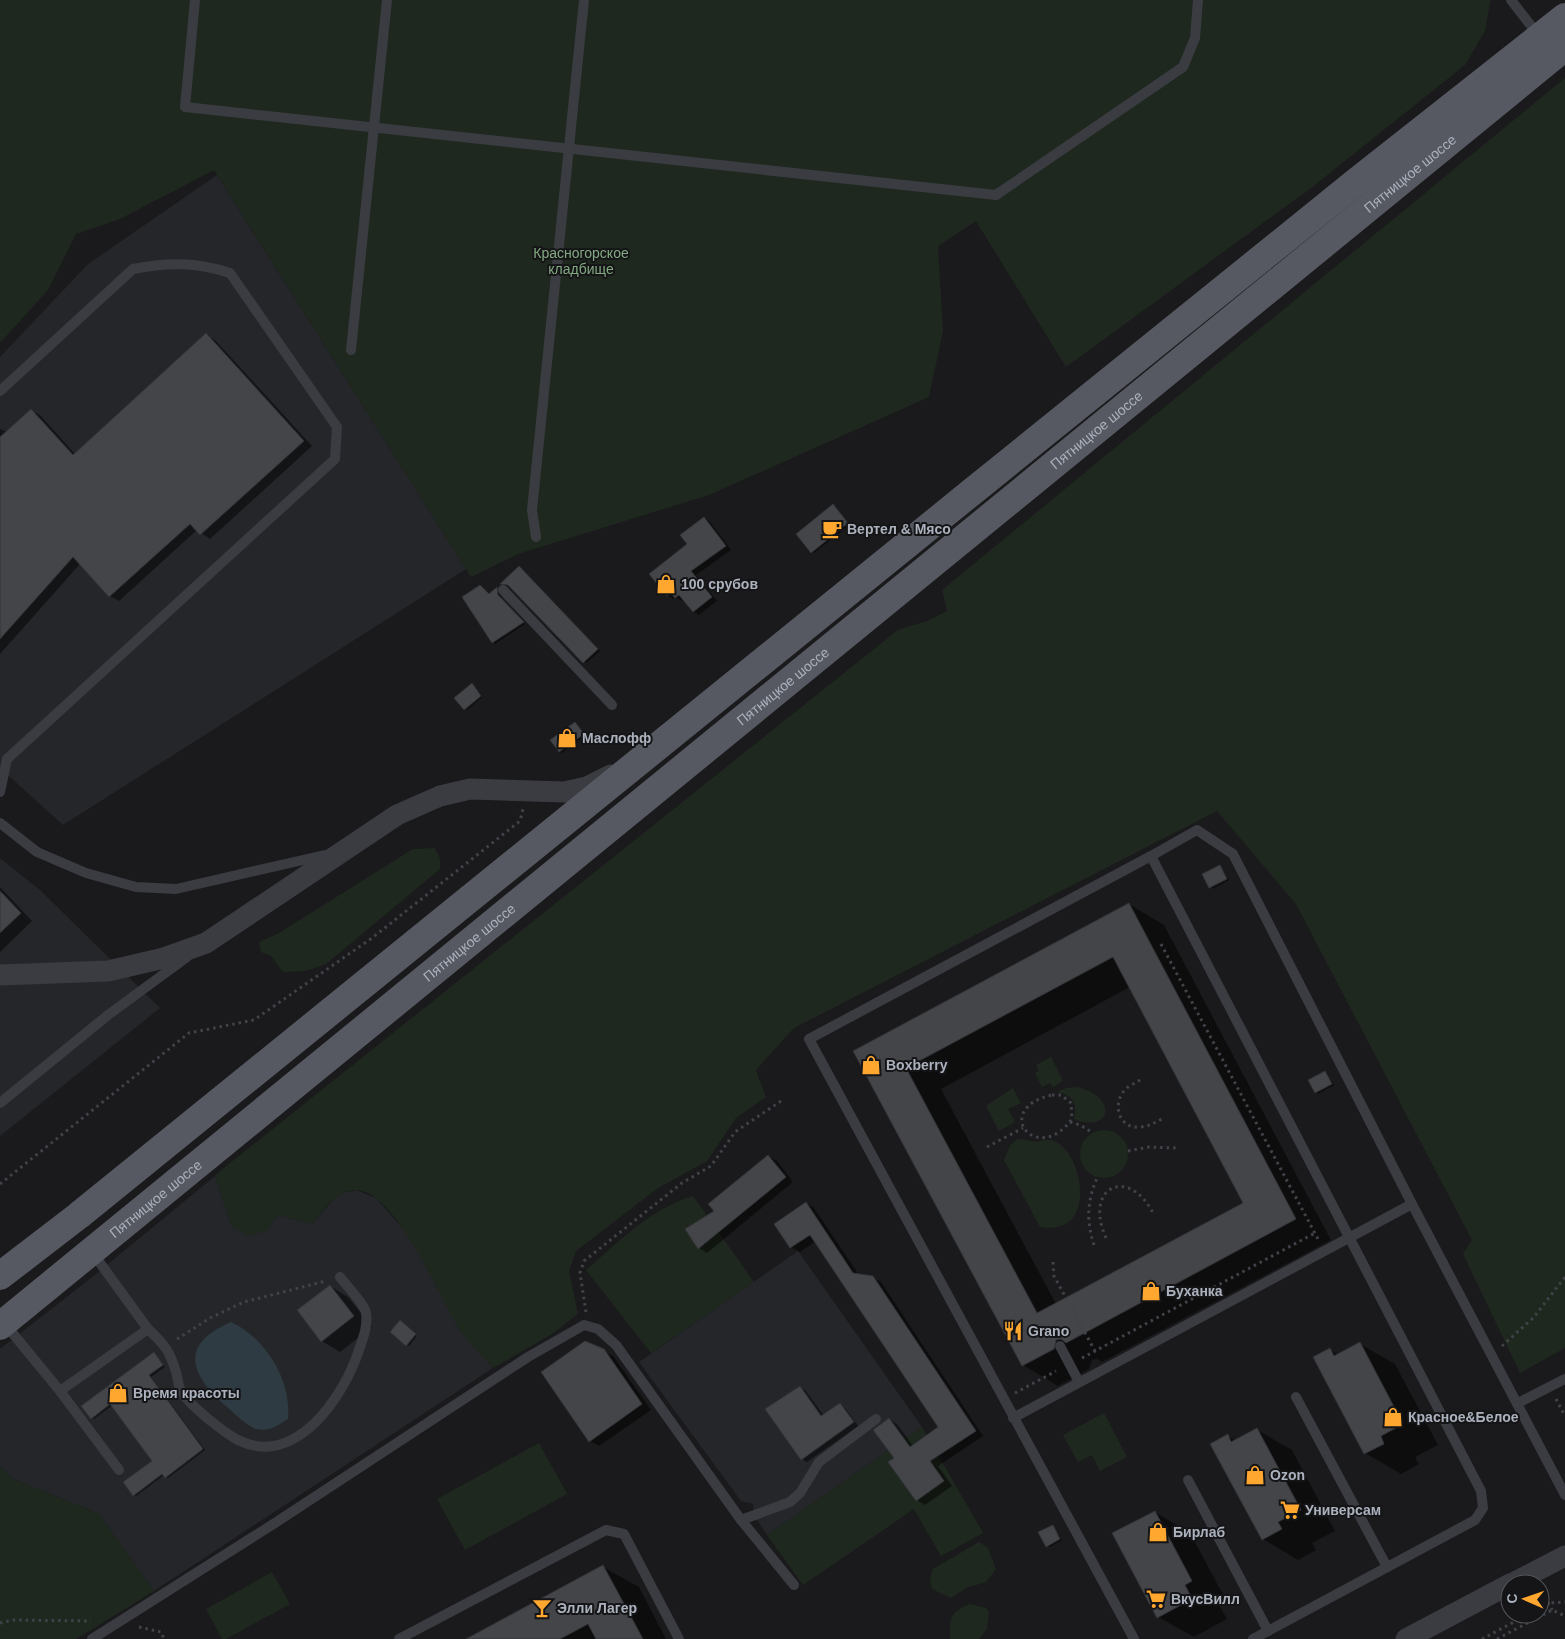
<svg xmlns="http://www.w3.org/2000/svg" width="1565" height="1639" font-family="Arial,sans-serif">
	<rect width="100%" height="100%" fill="#1a1a1c"/>
	<g fill="#252629">
		<polygon points="217,175 466,569 63,825 0,768 0,357 88,264"/>
		<polygon points="0,858 41,891 160,1008 0,1136"/>
		<polygon points="215,1176 232,1227 266,1231 278,1215 312,1224 338,1194 356,1190 376,1198 411,1238 459,1329 493,1368 154,1591 99,1514 13,1479 0,1466 0,1349 91,1278"/>
		<polygon points="798,1251 922,1427 767,1535 754,1515 753,1504 741,1501 639,1362"/>
	</g>
	<g fill="#1f281f">
		<polygon points="0,0 1490,0 1490,2 1485,31 1465,65 1311,188 1066,367 976,221 938,246 943,331 929,397 709,495 518,554 471,577 214,170 120,219 76,234 48,290 0,343"/>
		<path d="M1565 78V1348L1520 1373 1463 1254 1472 1240 1296 904 1217 811 794 1028 756 1070 766 1097 736 1118 707 1161 658 1188 576 1251 569 1271 578 1314 552 1334 493 1368C482 1355 467 1342 458 1327 440 1298 395 1190 356 1190 336 1190 324 1210 312 1224L278 1215 266 1231 248 1236 232 1227 215 1175 898 630 927 621 947 611 942 590Z"/>
		<polygon points="435,848 440,859 440,869 326,964 306,971 283,972 271,956 261,952 259,942 279,933 413,849"/>
		<polygon points="1051,1057 1063,1081 1053,1087 1050,1083 1042,1087 1035,1073 1039,1071 1036,1065"/>
		<path d="M1078 1087C1119 1098 1111 1134 1074 1119 1078 1103 1073 1095 1057 1092L1066 1088Z"/>
		<polygon points="1013,1088 1021,1103 1008,1109 1015,1122 999,1131 986,1106"/>
		<circle cx="1104" cy="1154" r="24"/>
		<path d="M1018 1139C1025 1139 1030 1141 1037 1142 1041 1142 1044 1139 1048 1140 1081 1140 1103 1238 1040 1227L1004 1160 1010 1145Z"/>
		<path d="M693 1196 754 1282 651 1353 586 1270C619 1242 651 1208 693 1196Z"/>
		<polygon points="1104,1413 1127,1457 1100,1471 1092,1455 1078,1462 1063,1435"/>
		<polygon points="922,1427 983,1533 941,1556 914,1509 803,1585 767,1535"/>
		<polygon points="539,1443 567,1494 465,1550 437,1499"/>
		<polygon points="0,1466 13,1479 99,1514 154,1591 76,1639 0,1639"/>
		<polygon points="979,1542 988,1548 996,1569 986,1582 966,1588 951,1598 932,1589 930,1579 933,1569"/>
		<polygon points="272,1572 290,1604 226,1639 222,1639 206,1609"/>
		<path d="M970 1604 986 1608 989 1613 987 1629 979 1639H950C949 1618 950 1612 970 1604Z"/>
	</g>
	<path fill="#2e3b42" d="M231 1322C266 1338 292 1381 288 1419 277 1426 269 1432 256 1429 247 1426 235 1414 228 1408 191 1376 177 1345 231 1322Z"/>
	<g fill="#0007" fill-rule="evenodd">
		<polygon points="206,335 215,340 312,446 210,539 197,530 119,601 110,596 80,564 0,654 0,429 7,432 31,410 40,415 75,454"/>
		<polygon points="834,505 850,525 814,553 812,552"/>
		<polygon points="705,518 710,522 731,550 696,575 717,601 699,615 694,612 684,599 682,601 675,597 673,599 667,595 689,544"/>
		<polygon points="519,567 600,651 586,663 510,586 502,584"/>
		<polygon points="480,586 490,595 497,588 499,589 500,597 525,624 495,644 493,642"/>
		<polygon points="474,686 482,697 467,710 465,709"/>
		<polygon points="575,723 585,736 562,753 559,751"/>
		<polygon points="1220,866 1229,880 1213,889 1203,875"/>
		<polygon points="0,887 32,921 0,952"/>
		<path d="M1129 904 1164 925 1331 1240 1102 1362 1097 1359 1092 1360 1089 1369 1058 1386 1023 1365 855 1051ZM1130 987 1245 1204 1056 1304 941 1089Z"/>
		<polygon points="1325,1072 1334,1085 1318,1094 1316,1092"/>
		<polygon points="768,1156 777,1161 793,1182 707,1253 699,1248 716,1212"/>
		<polygon points="806,1203 814,1208 859,1275 872,1277 881,1282 983,1436 938,1466 952,1486 925,1505 917,1500 896,1459 889,1419 897,1424 913,1446 940,1428 816,1241 800,1252 791,1247 776,1224"/>
		<polygon points="330,1286 348,1297 372,1327 340,1352 322,1341"/>
		<polygon points="402,1323 417,1336 409,1346 406,1345"/>
		<polygon points="1360,1344 1395,1364 1438,1445 1415,1457 1419,1464 1401,1474 1365,1453 1330,1350 1339,1355"/>
		<polygon points="603,1351 613,1356 651,1410 599,1446 590,1441"/>
		<polygon points="154,1354 165,1367 151,1377 205,1450 168,1478 164,1475 136,1496 134,1495 154,1461 113,1405 94,1419 92,1418"/>
		<polygon points="800,1387 805,1390 824,1416 840,1405 845,1408 858,1426 807,1462 802,1459"/>
		<polygon points="1257,1430 1292,1450 1335,1531 1312,1543 1316,1550 1298,1560 1263,1539 1228,1436 1236,1441"/>
		<polygon points="1155,1512 1190,1533 1227,1602 1219,1605 1227,1619 1194,1637 1158,1617"/>
		<polygon points="1053,1526 1062,1540 1050,1547 1047,1546"/>
		<polygon points="603,1567 639,1587 666,1639 469,1639"/>
	</g>
	<g fill="#444549" stroke="#333438" fill-rule="evenodd">
		<polygon points="206,333 304,441 200,535 190,524 109,597 73,557 0,639 0,437 31,409 73,455"/>
		<polygon points="833,504 848,523 811,553 796,534"/>
		<polygon points="704,517 726,546 691,571 712,597 693,612 679,595 675,598 671,593 667,596 649,574 687,544 680,535"/>
		<polygon points="519,566 598,649 583,663 508,585 500,584"/>
		<polygon points="480,585 489,594 497,587 498,595 524,622 492,643 462,597"/>
		<polygon points="472,683 481,696 464,710 454,698"/>
		<polygon points="575,722 584,734 559,752 550,740"/>
		<polygon points="1220,865 1227,879 1209,888 1202,874"/>
		<polygon points="0,891 21,913 0,933"/>
		<path d="M1129 903 1296 1219 1066 1343 1061 1339 1056 1340 1054 1349 1022 1366 853 1051ZM1113 957 1243 1203 1037 1313 906 1068Z"/>
		<polygon points="1325,1071 1332,1084 1315,1093 1308,1080"/>
		<polygon points="768,1155 786,1177 698,1249 685,1229 714,1211 708,1204"/>
		<polygon points="806,1202 853,1273 873,1276 976,1431 930,1461 944,1481 916,1501 888,1462 894,1458 873,1430 889,1418 910,1447 938,1427 810,1235 790,1248 774,1224"/>
		<polygon points="330,1285 354,1316 321,1342 297,1310"/>
		<polygon points="400,1320 416,1334 406,1346 390,1332"/>
		<polygon points="585,1341 604,1349 642,1404 589,1442 541,1372"/>
		<polygon points="1360,1342 1403,1424 1381,1436 1384,1444 1364,1454 1313,1357 1330,1348 1334,1356"/>
		<polygon points="154,1352 163,1365 149,1375 203,1449 165,1478 162,1474 133,1496 123,1482 152,1461 110,1404 91,1419 81,1406"/>
		<polygon points="800,1386 821,1416 840,1403 854,1422 801,1460 765,1409"/>
		<polygon points="1257,1428 1301,1510 1278,1522 1282,1529 1262,1540 1210,1444 1228,1434 1231,1442"/>
		<polygon points="1155,1511 1192,1581 1185,1585 1192,1599 1157,1618 1112,1533"/>
		<polygon points="1053,1525 1060,1539 1046,1547 1038,1532"/>
		<polygon points="603,1565 643,1639 596,1639 588,1624 560,1639 466,1639"/>
	</g>
	<g fill="none" stroke-linecap="round" stroke-linejoin="round">
		<g stroke="#404349" stroke-width="3" stroke-dasharray="2.5 4" stroke-linecap="butt">
			<polyline points="1161,944 1318,1239"/>
			<path d="M1140 1080C1134 1084 1125 1087 1122 1094 1113 1108 1121 1129 1139 1127 1147 1127 1154 1123 1162 1119"/>
			<path d="M1052 1095H1061L1071 1103 1072 1119C1037 1167 990 1109 1052 1095Z"/>
			<polyline points="1070,1122 1080,1125 1093,1133"/>
			<polyline points="987,1147 1023,1128"/>
			<polyline points="1128,1151 1149,1147 1177,1148"/>
			<polyline points="0,1184 189,1033 254,1020 372,938 520,821 523,809"/>
			<path d="M1106 1238C1083 1186 1129 1166 1153 1213"/>
			<path d="M1094 1245C1086 1220 1087 1200 1098 1176"/>
			<polyline points="1053,1262 1054,1276 1095,1351"/>
			<polyline points="586,1312 580,1273 584,1261 682,1183 711,1166 735,1132 784,1099"/>
			<polyline points="177,1339 210,1318 244,1302 326,1281"/>
			<polyline points="1502,1346 1534,1317 1565,1277"/>
			<polyline points="1082,1358 1315,1233"/>
			<polyline points="1015,1393 1056,1371"/>
			<polyline points="1556,1399 1565,1416"/>
			<polyline points="1542,1591 1552,1610"/>
			<polyline points="1540,1608 1548,1603 1565,1602"/>
			<polyline points="0,1623 13,1620 91,1621"/>
			<polyline points="139,1627 161,1632 164,1639"/>
			<polyline points="1482,1639 1529,1614"/>
			<polyline points="1497,1639 1552,1610 1565,1616"/>
		</g>
		<g stroke="#3a3c42" stroke-width="10">
			<polyline points="195,0 185,107 996,195 1183,67 1195,38 1198,0"/>
			<polyline points="1511,0 1539,36"/>
			<polyline points="351,350 387,0"/>
			<path d="M0 391 133 269C167 262 197 262 230 273L337 427 335 459 7 759 0 792"/>
			<polyline points="536,537 532,510 584,0"/>
			<polyline points="503,590 612,705"/>
			<polyline points="0,823 37,852 86,873 136,887 176,889 325,855"/>
			<polyline points="1151,856 1197,830 1233,854 1412,1204 1565,1495"/>
			<polyline points="0,1103 108,1015 187,957"/>
			<polyline points="5,1324 60,1391 119,1470"/>
			<path d="M148 1329C164 1344 170 1351 176 1372 178 1378 178 1386 181 1391 189 1405 223 1432 238 1440 296 1469 344 1396 359 1350 363 1338 368 1326 366 1313 365 1305 346 1285 340 1277"/>
			<polyline points="1060,1346 1079,1382"/>
			<polyline points="60,1391 148,1329 92,1252"/>
			<polyline points="1296,1397 1387,1567"/>
			<polyline points="1518,1403 1565,1379"/>
			<polyline points="1013,1418 1412,1204"/>
			<polyline points="1188,1480 1268,1631"/>
			<polyline points="741,1520 790,1502 800,1493 819,1462 876,1419"/>
			<polyline points="92,1639 275,1523 528,1357 584,1325 598,1329 616,1345 741,1520 794,1585"/>
			<polyline points="399,1639 606,1530 624,1534 679,1639"/>
			<polyline points="1134,1639 809,1039 1151,856 1481,1491 1483,1508 1475,1520 1253,1639"/>
		</g>
		<g stroke="#3a3c42" stroke-width="21">
			<polyline points="0,975 108,971 164,958 206,943 397,815 440,796 470,789 564,792 587,787 611,775"/>
			<polyline points="1511,1584 1565,1556"/>
			<polyline points="1406,1639 1510,1584"/>
		</g>
		<g stroke="#565961" stroke-width="28">
			<polyline points="0,1276 78,1216 973,491 1356,182 1565,17"/>
			<path id="s1" d="M0 1326 1565 47"/>
		</g>
	</g>
	<defs>
		<symbol id="cafe-bare" viewBox="-9 -9 18 18"><path d="M-5.5-4.5H6V0H3Q3 3.5 0 3.5H-2.5Q-5.5 3.5-5.5 0ZM3-3.2v2h1.7v-2ZM-6 4.5H4V6H-6Z" fill="#ffa72f" stroke="#151517" stroke-width="2.5" paint-order="stroke"/></symbol>
		<symbol id="shop-bare" viewBox="-9 -9 18 18"><path d="M-5-2.5h2.3a2.7 3.5 0 0 1 5.4 0H5L5.5 6h-11ZM-1.5-2.5h3a1.5 2.3 0 0 0-3 0Z" fill="#ffa72f" stroke="#151517" stroke-width="2.5" paint-order="stroke"/></symbol>
		<symbol id="restaurant-bare" viewBox="-9 -9 18 18"><path d="M-5-6h1v4h1v-4h1v4h1v-4h1v5L-1.5 .5V6h-2V.5L-5-1ZM5-6V6H3V1.5H1.5Q1.5-4 5-6Z" fill="#ffa72f" stroke="#151517" stroke-width="2.5" paint-order="stroke"/></symbol>
		<symbol id="supermarket-bare" viewBox="-9 -9 18 18"><path d="M-6-5.5h2.5l.6 2H6L4.5 2H-2.5L-4.4-4H-6ZM-1.5 3.2a1.3 1.3 0 1 0 .1 0ZM3 3.2a1.3 1.3 0 1 0 .1 0Z" fill="#ffa72f" stroke="#151517" stroke-width="2.5" paint-order="stroke"/></symbol>
		<symbol id="bar-bare" viewBox="-9 -9 18 18"><path d="M-6-5H6L.8 .8V4.5H3.5V6h-7V4.5H-.8V.8Z" fill="#ffa72f" stroke="#151517" stroke-width="2.5" paint-order="stroke"/></symbol>
	</defs>
	<g fill-rule="evenodd">
		<use href="#cafe-bare" x="818" y="515" width="28" height="28"/>
		<use href="#shop-bare" x="652" y="570" width="28" height="28"/>
		<use href="#shop-bare" x="553" y="724" width="28" height="28"/>
		<use href="#shop-bare" x="857" y="1051" width="28" height="28"/>
		<use href="#shop-bare" x="1137" y="1277" width="28" height="28"/>
		<use href="#restaurant-bare" x="999" y="1317" width="28" height="28"/>
		<use href="#shop-bare" x="104" y="1379" width="28" height="28"/>
		<use href="#shop-bare" x="1379" y="1403" width="28" height="28"/>
		<use href="#shop-bare" x="1241" y="1461" width="28" height="28"/>
		<use href="#supermarket-bare" x="1276" y="1496" width="28" height="28"/>
		<use href="#shop-bare" x="1144" y="1518" width="28" height="28"/>
		<use href="#supermarket-bare" x="1142" y="1585" width="28" height="28"/>
		<use href="#bar-bare" x="528" y="1594" width="28" height="28"/>
	</g>
	<g text-anchor="middle" stroke-width="4" stroke-linejoin="round" paint-order="stroke">
		<g font-size="14" fill="#abb2bd" stroke="#151517">
			<text dy="5" stroke="none"><textPath href="#s1" startOffset="1821">Пятницкое шоссе</textPath></text>
			<text dy="5" stroke="none"><textPath href="#s1" startOffset="1416">Пятницкое шоссе</textPath></text>
			<text dy="5" stroke="none"><textPath href="#s1" startOffset="1011">Пятницкое шоссе</textPath></text>
			<text dy="5" stroke="none"><textPath href="#s1" startOffset="606">Пятницкое шоссе</textPath></text>
			<text dy="5" stroke="none"><textPath href="#s1" startOffset="201">Пятницкое шоссе</textPath></text>
		</g>
		<g font-size="14" fill="#82a981" stroke="#151517">
			<text x="581" y="258">Красногорское<tspan x="581" dy="16">кладбище</tspan></text>
		</g>
		<g font-size="14" font-weight="bold" fill="#abb2bd" stroke="#151517" text-anchor="start">
			<text x="847" y="534">Вертел &amp; Мясо</text>
			<text x="681" y="589">100 срубов</text>
			<text x="582" y="743">Маслофф</text>
			<text x="886" y="1070">Boxberry</text>
			<text x="1166" y="1296">Буханка</text>
			<text x="1028" y="1336">Grano</text>
			<text x="133" y="1398">Время красоты</text>
			<text x="1408" y="1422">Красное&amp;Белое</text>
			<text x="1270" y="1480">Ozon</text>
			<text x="1305" y="1515">Универсам</text>
			<text x="1173" y="1537">Бирлаб</text>
			<text x="1171" y="1604">ВкусВилл</text>
			<text x="557" y="1613">Элли Лагер</text>
		</g>
	</g>
	<g transform="translate(1525 1599) rotate(272)"><circle r="24" fill="#151517" stroke="#515459"/>
	<path d="M0-4L9 19L0 12L-9 19Z" fill="#ffa72f"/>
	<text y="-8" font-size="14" font-weight="bold" text-anchor="middle" fill="#abb2bd">С</text>
	</g>
</svg>
